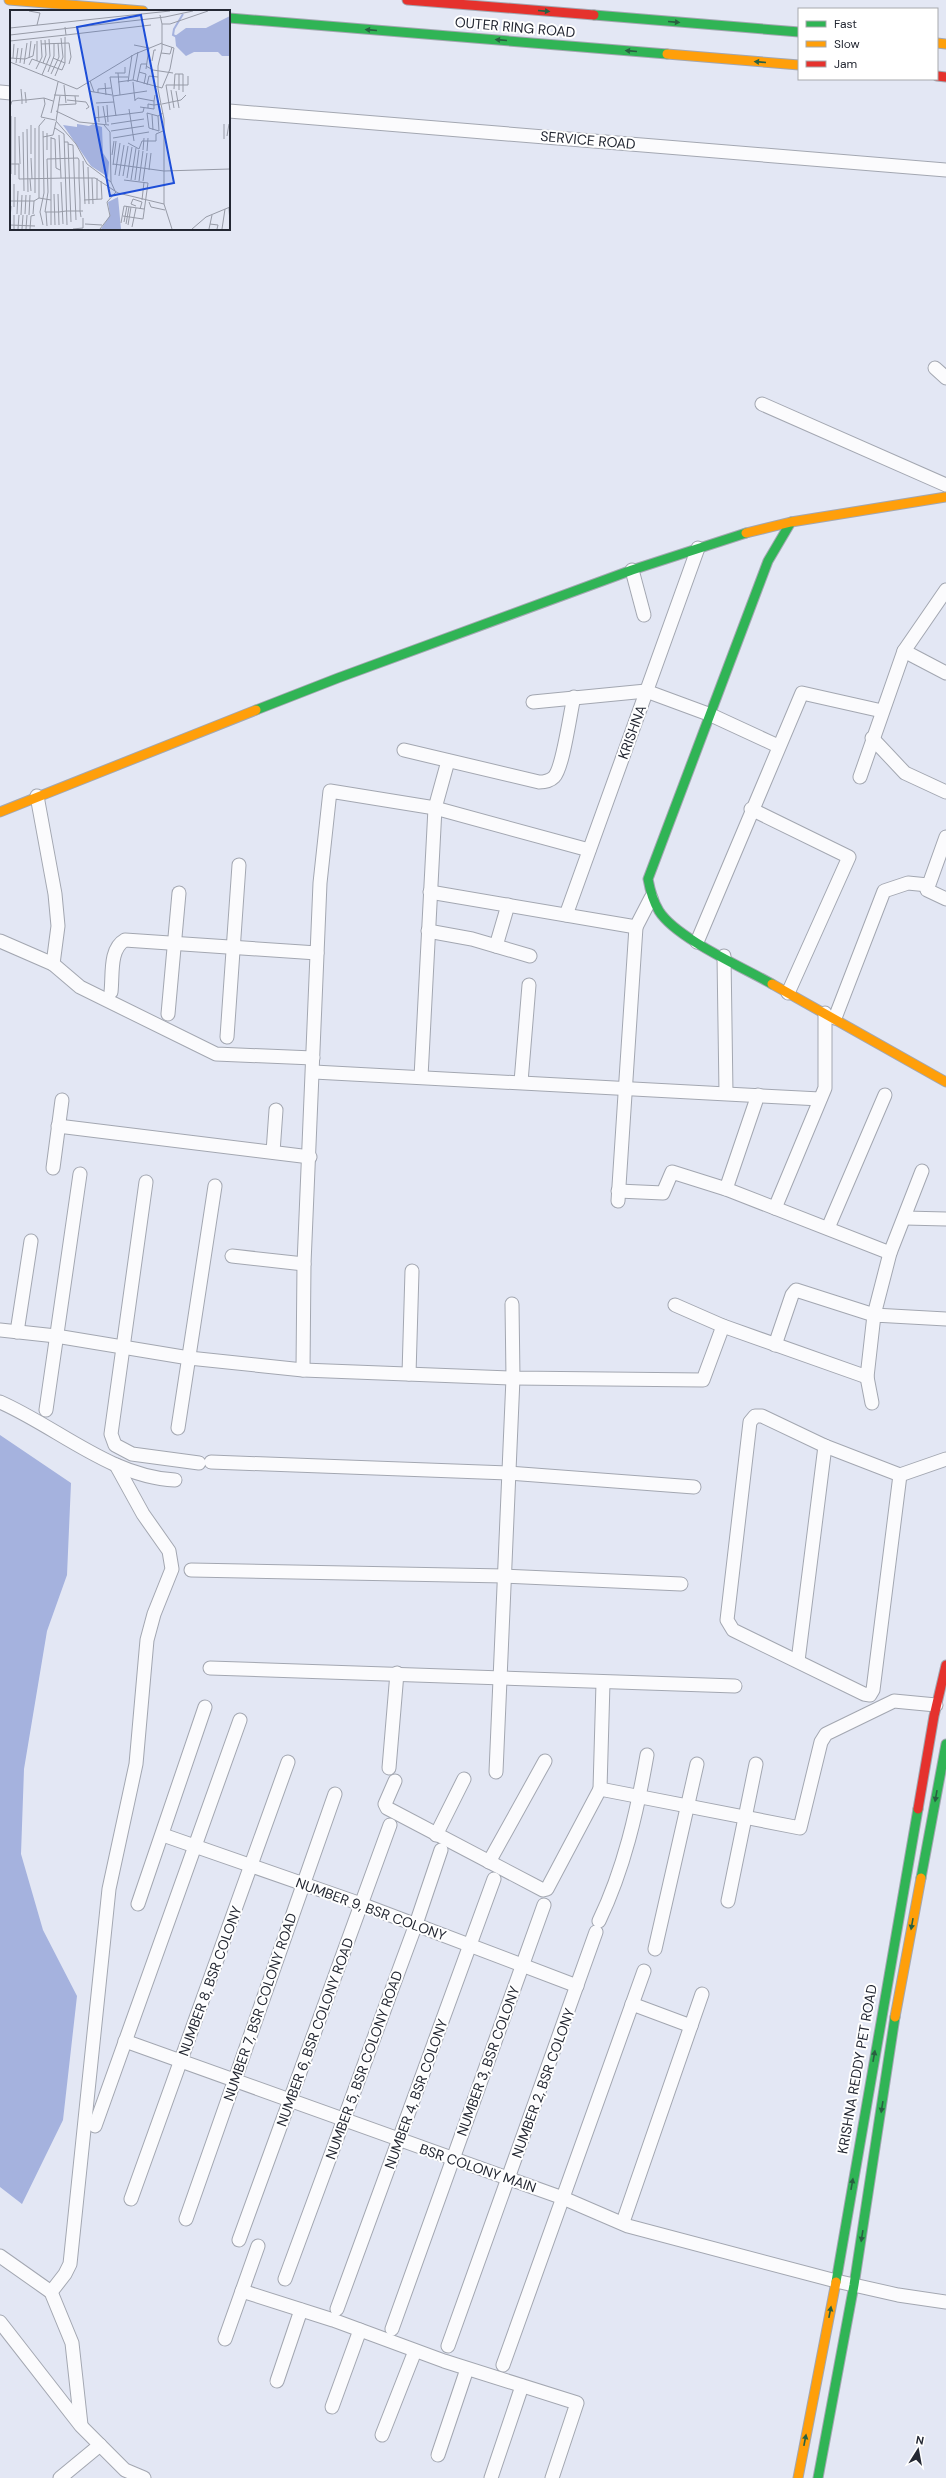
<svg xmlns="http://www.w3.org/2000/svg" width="946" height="2478" font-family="'DM Sans',sans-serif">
	<rect width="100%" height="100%" fill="#e3e7f4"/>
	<polygon fill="#a5b2de" points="0,1435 71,1483 67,1575 47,1631 24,1769 21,1854 43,1930 77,1996 63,2120 22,2204 0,2187"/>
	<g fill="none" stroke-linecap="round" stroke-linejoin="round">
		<defs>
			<g id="street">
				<polyline points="0,92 11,93"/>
				<polyline points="229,111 946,170"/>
				<polyline points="935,368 946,378"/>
				<polyline points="762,404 946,485"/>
				<polyline points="632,570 644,615"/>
				<polyline points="904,651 946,673"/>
				<polyline points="533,702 646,691 711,715 778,746"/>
				<polyline points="872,738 905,773 946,792"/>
				<path d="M404 750 539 782C544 782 550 781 554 777 563 768 570 713 574 697"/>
				<polyline points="860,777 904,651 946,590"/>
				<polyline points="751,809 849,857 788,993"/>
				<polyline points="946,837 927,890 946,899"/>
				<polyline points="430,892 636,927 651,898"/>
				<polyline points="566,915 698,548"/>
				<polyline points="428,931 472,939 530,956"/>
				<polyline points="0,941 53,964 58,926 55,894 37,796"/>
				<polyline points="697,942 802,693 882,711"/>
				<polyline points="496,946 508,905"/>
				<polyline points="724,956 726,1093"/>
				<polyline points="53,964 80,987 216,1054 313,1058"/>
				<path d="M111 992C113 975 109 949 125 940L317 953"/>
				<polyline points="168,1014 179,893"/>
				<polyline points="835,1018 884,891 908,883 928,885"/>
				<polyline points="227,1037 239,865"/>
				<polyline points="314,1072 820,1099"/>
				<polyline points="421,1077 435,808 448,761"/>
				<polyline points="521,1082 529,985"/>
				<polyline points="58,1126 310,1157"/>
				<polyline points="273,1152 276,1110"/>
				<polyline points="53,1168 62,1100"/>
				<polyline points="146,1182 111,1434 115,1445 132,1454 199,1463"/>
				<polyline points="726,1189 758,1095"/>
				<polyline points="618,1191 663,1193 672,1172 726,1189 890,1253 922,1171"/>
				<polyline points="618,1201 636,927"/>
				<polyline points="775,1208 825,1088 825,1013"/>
				<polyline points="905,1218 946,1219"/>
				<polyline points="828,1228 885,1095"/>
				<polyline points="232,1256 304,1264"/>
				<polyline points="675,1305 723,1326 867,1377 874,1315 946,1319"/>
				<polyline points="0,1330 56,1336 189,1358 303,1370 513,1378 703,1380 723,1326"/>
				<polyline points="17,1332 31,1241"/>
				<polyline points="775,1345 792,1295 796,1290 874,1315 890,1253"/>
				<polyline points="303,1370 304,1264 320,883 330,791 435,808 589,850"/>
				<polyline points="409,1374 412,1271"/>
				<polyline points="867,1377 872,1403"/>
				<path d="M0 1402C57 1427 111 1477 175 1480"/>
				<polyline points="46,1410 80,1174"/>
				<polyline points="178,1428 215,1186"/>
				<polyline points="211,1462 508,1473 694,1487"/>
				<polyline points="900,1475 873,1690 870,1695 864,1694 733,1630 727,1620 750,1422 755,1416 762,1416 825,1446 900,1475 946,1459"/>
				<polyline points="191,1570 505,1576 681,1584"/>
				<polyline points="798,1661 825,1446"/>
				<polyline points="210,1668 735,1686"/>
				<polyline points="389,1768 397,1673"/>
				<polyline points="496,1772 513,1378 512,1304"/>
				<polyline points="395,1781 385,1804 387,1808 543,1890 547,1889 600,1789 800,1828 821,1742 826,1734 894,1701 936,1705"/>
				<polyline points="600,1789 603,1683"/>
				<polyline points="163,1835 361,1904 577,1986"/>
				<polyline points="436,1835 464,1779"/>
				<polyline points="489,1862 545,1761"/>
				<polyline points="728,1901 756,1764"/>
				<polyline points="138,1904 205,1707"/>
				<path d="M599 1921C624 1869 637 1812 647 1755"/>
				<polyline points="655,1949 697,1764"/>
				<polyline points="632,2004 691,2026"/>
				<polyline points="125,2041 563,2198 628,2226 836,2281 898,2295 946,2302"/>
				<polyline points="95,2126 240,1720"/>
				<polyline points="131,2199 288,1762"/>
				<polyline points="186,2219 335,1794"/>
				<polyline points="623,2222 702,1994"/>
				<polyline points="239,2240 390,1825"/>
				<polyline points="0,2256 51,2292 72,2343 81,2425"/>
				<polyline points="285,2279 416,1924 441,1850"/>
				<polyline points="242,2291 333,2320 444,2361 577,2403 552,2478"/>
				<polyline points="51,2292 65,2274 70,2264 109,1889 136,1764 147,1640 154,1614 172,1569 169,1551 143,1514 116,1465"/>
				<polyline points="337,2309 494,1879"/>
				<polyline points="0,2322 81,2426 125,2470 144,2478"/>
				<polyline points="392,2329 544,1905"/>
				<polyline points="225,2339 258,2246"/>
				<polyline points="448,2346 596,1932"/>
				<polyline points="503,2365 644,1971"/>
				<polyline points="277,2381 301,2310"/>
				<polyline points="332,2407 360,2330"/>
				<polyline points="382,2435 415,2351"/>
				<polyline points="438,2455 467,2369"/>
				<polyline points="60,2478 100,2445"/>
				<polyline points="491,2478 522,2386"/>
			</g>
			<g id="fast">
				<polyline points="594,15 799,32"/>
				<polyline points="229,18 667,54"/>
				<polyline points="256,710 338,678 632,570 746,533"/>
				<path d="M772 984C742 967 676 938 659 911 653 901 650 890 648 879L768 561 791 522"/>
				<polyline points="921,1878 946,1744"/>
				<polyline points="836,2282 918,1809"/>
				<polyline points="818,2478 854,2285 895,2017"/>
			</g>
			<g id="slow">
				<polyline points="9,0 143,11"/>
				<polyline points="937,43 946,44"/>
				<polyline points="667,54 799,65"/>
				<polyline points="746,533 791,522 946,497"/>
				<polyline points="0,812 256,710"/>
				<polyline points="772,984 946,1082"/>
				<polyline points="895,2017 921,1878"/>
				<polyline points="798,2478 836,2282"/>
			</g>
			<g id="jam">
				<polyline points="407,0 594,15"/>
				<polyline points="937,76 946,77"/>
				<polyline points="918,1809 934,1716 946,1665"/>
			</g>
		</defs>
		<use href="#street" stroke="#a3a7b1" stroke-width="15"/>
		<use href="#fast" stroke="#a3a7b1" stroke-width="11"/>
		<use href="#slow" stroke="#a3a7b1" stroke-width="11"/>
		<use href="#jam" stroke="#a3a7b1" stroke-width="11"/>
		<use href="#street" stroke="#fbfbfd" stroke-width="13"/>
		<use href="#fast" stroke="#30b455" stroke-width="9"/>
		<use href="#slow" stroke="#ff9f0a" stroke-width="9"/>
		<use href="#jam" stroke="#e5322d" stroke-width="9"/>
	</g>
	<defs><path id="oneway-solid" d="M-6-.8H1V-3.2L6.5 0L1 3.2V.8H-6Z"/></defs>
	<g fill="#296041">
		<use href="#oneway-solid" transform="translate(544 11) rotate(5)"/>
		<use href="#oneway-solid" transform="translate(674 22) rotate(5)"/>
		<use href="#oneway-solid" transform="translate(371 30) rotate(-175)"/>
		<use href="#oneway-solid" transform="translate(501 40) rotate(-175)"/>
		<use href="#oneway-solid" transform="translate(631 51) rotate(-175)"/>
		<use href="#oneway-solid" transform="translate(760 62) rotate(-175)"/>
		<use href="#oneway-solid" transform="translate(936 1796) rotate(100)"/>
		<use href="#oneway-solid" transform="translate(912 1924) rotate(100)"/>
		<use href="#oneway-solid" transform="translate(874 2056) rotate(-80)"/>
		<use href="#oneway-solid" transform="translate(882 2107) rotate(99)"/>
		<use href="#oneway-solid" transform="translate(852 2184) rotate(-80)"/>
		<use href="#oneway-solid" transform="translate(862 2236) rotate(99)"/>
		<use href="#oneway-solid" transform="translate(830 2312) rotate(-79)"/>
		<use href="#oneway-solid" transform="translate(805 2440) rotate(-79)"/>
	</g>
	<g text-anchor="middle" stroke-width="4" stroke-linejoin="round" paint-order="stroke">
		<g font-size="14" fill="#242833" stroke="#fff">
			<text transform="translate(515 27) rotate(5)" y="5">OUTER RING ROAD</text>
			<text transform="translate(588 140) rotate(5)" y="5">SERVICE ROAD</text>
			<text transform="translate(632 732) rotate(-70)" y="5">KRISHNA</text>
			<text transform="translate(371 1909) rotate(20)" y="5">NUMBER 9, BSR COLONY</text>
			<text transform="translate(210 1981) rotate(-70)" y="5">NUMBER 8, BSR COLONY</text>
			<text transform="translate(260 2007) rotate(-71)" y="5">NUMBER 7, BSR COLONY ROAD</text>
			<text transform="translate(315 2032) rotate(-70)" y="5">NUMBER 6, BSR COLONY ROAD</text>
			<text transform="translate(488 2061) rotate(-70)" y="5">NUMBER 3, BSR COLONY</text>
			<text transform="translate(364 2065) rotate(-70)" y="5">NUMBER 5, BSR COLONY ROAD</text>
			<text transform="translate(857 2069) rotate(-80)" y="5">KRISHNA REDDY PET ROAD</text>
			<text transform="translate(543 2083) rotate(-70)" y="5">NUMBER 2, BSR COLONY</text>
			<text transform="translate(416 2094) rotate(-70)" y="5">NUMBER 4, BSR COLONY</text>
			<text transform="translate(478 2168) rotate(19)" y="5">BSR COLONY MAIN</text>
		</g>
	</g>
	<g transform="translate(10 10)">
		<rect width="220" height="220" fill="#e3e7f4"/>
		<path d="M220 6V46H212L208 42H184L176 46 166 36 165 26 176 18H196ZM67 114 79 116 83 114 92 117 93 143 99 152 98 167 81 156 53 115 67 117ZM108 187 111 219H91L100 205 98 192Z" fill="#a5b2de"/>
		<path fill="none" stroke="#a5b2de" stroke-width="2" d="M167 27 163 25 164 19 173 4"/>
		<path fill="none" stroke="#979ba7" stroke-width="1" d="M19 1 30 3 27 15M150 5 152 14H160L198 1M152 14V39L148 56V79L154 109V194L162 219M0 18 160 1M0 25 155 7 183 1M56 25 141 15M0 31 56 25 55 17M27 31V51M31 34 59 33 61 47 59 54M124 35 139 38 136 59M128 42 123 70 152 78 160 59 164 38 152 34M151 43 160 44 162 37M0 48 15 49 23 46 25 34M3 48 4 34M19 48 21 31M142 51 144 40H146M0 52 67 79 125 44 152 33M6 53 8 38M10 53 12 38M33 53 36 45 35 30M55 53V27M14 54 17 33M19 55 22 49 52 60 55 53 43 48M136 56 143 60 163 63M26 59 32 47 31 30M38 62 44 46V33M129 62 136 64 134 74M105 63H115V57M108 63 110 85M41 64 49 47 48 33M32 65 40 46 39 29M45 66 53 47 51 28M108 72 123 70M118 72 122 45M123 72 125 91M127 72 131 54H137M95 73 96 85M54 75 56 93M137 75 139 66 148 67M11 79 12 90H16L15 82M164 79 165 64H173V82M161 80 164 98M169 80V64M79 81 84 82 80 71M166 81 169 98M84 82 102 85M88 83V79L101 78M44 85 69 86M50 86 46 111 66 134 77 154 101 172 105 181M103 86 137 81M34 88 35 94 31 107 45 110M57 90 76 92 79 97 76 99M125 90 128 88 144 91 145 85M16 93V90L34 88 43 91M86 93 104 92M152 94 171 90 176 85M48 95 66 94 65 86M97 95 98 112M88 96 89 112M93 96 96 114M0 97 2 91 12 90V94M130 97 144 99V95L151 94M138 98V94L144 95V91M119 99 124 131M160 100 156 75H178V66M46 101 69 112 99 115M41 103 48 72M142 105 143 120M1 106V164M106 106 100 67H118M148 106 149 121 139 118 137 103 148 106 153 103M5 107V165M84 108 133 102 134 98M35 109 29 116V188L41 190M101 114 134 109M21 115V144M94 115 100 122 101 172M25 118V183M45 118 54 124 57 215M17 119 18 182M101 121 134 116M13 122 14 181M37 123V140M49 125 51 168M9 126 10 154M217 126 219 114M33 127 43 125 46 112M41 128 45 129 46 158 50 160M103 128 139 122M214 129V114M54 132H58L61 212M118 133 129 139 132 131H146V124L153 121M58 134 63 135 66 210M133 140 134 128M137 141 138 128M102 145 104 131M21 148 22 169M73 151 75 194M0 154H9V169L56 168M103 154 154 161 220 159M103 155 106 131M78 157 79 194M139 160 141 143M105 165 110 133M109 166 114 135M113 166 118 136M55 168H85L108 183 154 194M82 168 83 194M87 168V189M117 168 122 137M20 169 21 181M121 170 126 138M125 170 129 140M129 171 133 141M133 171 137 143M51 172 53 214M44 184 45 215M48 184 49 215M74 190 92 189 91 171M132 190 134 172M0 191H24L29 188M139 192 141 197 155 200M126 196 121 194 123 189 132 192 130 199M4 197V174M219 198 220 213M36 202 37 216M7 204 8 181M15 204 16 185M23 204 24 191M11 205 12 185M19 205 20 185M113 206 133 209 138 173 114 170M71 207 70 201V190L69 168V150L68 148 37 149 38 182 35 202H49L56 201H73M0 209 1 196M114 212 117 196M111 213 114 196 134 199M75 214 92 215M116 214 119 197M200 214 208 215 207 219M0 215 25 216M33 215 30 202 34 183 33 121M41 215V127M118 215 121 197M122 217 126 198M4 219V205M8 219 9 205M12 219 13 205M16 219 17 205M20 219 21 206 25 205M63 219 73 218V208M90 219 100 206 97 192 106 182M182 219 196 207 220 197M199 219 202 205M212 219 215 199"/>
		<path fill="#1d4ed8" fill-opacity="0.15" stroke="#1d4ed8" stroke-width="2" d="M131 5 164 173 100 186 67 17Z"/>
		<rect width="220" height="220" fill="none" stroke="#242833" stroke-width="2"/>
	</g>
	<rect x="798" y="8" width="140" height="72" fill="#ffffff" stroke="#a7a9ad"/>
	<rect x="806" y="21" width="20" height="6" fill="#30b455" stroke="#a7a9ad"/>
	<text x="834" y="28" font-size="12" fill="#242833">Fast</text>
	<rect x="806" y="41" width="20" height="6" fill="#ff9f0a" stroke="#a7a9ad"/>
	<text x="834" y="48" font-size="12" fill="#242833">Slow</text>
	<rect x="806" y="61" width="20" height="6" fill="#e5322d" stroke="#a7a9ad"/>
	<text x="834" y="68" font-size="12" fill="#242833">Jam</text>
	<g transform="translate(918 2450) rotate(11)" stroke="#ffffff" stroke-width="3" paint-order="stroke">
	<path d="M0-3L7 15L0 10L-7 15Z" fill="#242833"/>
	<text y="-6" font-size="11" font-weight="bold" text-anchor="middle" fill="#242833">N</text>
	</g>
</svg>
